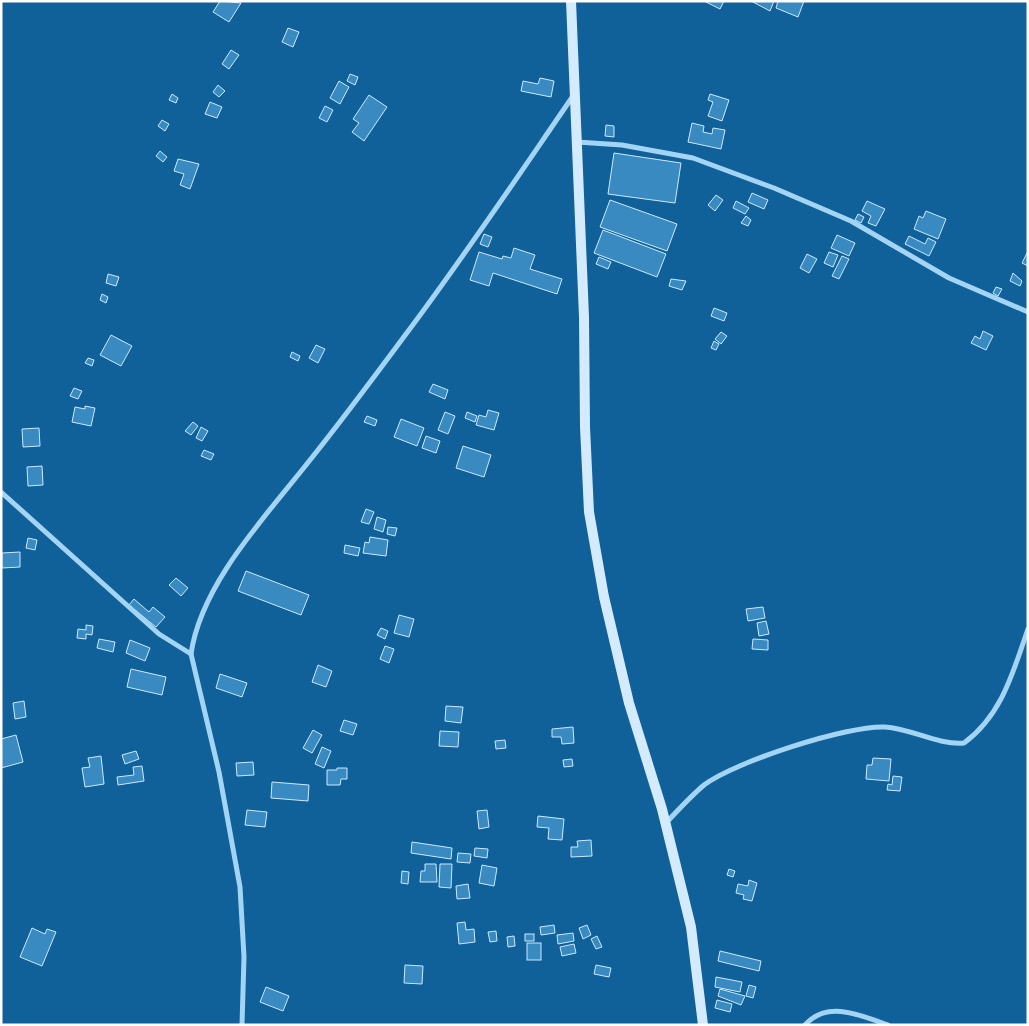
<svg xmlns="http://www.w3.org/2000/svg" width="1029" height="1026" font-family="'Sofia Sans Condensed',sans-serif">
	<rect width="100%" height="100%" fill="#10609a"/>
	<g fill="#398ac1" stroke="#cbeafe">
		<polygon points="220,1 241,3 229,22 213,12"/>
		<polygon points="704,1 724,1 720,9"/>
		<polygon points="751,1 774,1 770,11"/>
		<polygon points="778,1 804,1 798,17 776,8"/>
		<polygon points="288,28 299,32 293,47 282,42"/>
		<polygon points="231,50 239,55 229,69 222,64"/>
		<polygon points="350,74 358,77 355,85 347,81"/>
		<polygon points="540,78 554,81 551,97 521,91 523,81 538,84"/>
		<polygon points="339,81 349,87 340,104 330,98"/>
		<polygon points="218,85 225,91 219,97 213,92"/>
		<polygon points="172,94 178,98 176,103 169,100"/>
		<polygon points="710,94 729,100 722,121 708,116 713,102 708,100"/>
		<polygon points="369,95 387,107 364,141 352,132 359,123 353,119"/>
		<polygon points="210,102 222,107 217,118 205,114"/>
		<polygon points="325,106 333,110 327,122 319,118"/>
		<polygon points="162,120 169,124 165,131 158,126"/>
		<polygon points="692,123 704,126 703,132 712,134 713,128 725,130 721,149 688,142"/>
		<polygon points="606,125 614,126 614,137 605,136"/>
		<polygon points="160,151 167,157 163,162 156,156"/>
		<polygon points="614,153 681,163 675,203 608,194"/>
		<polygon points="178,159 199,164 190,189 180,185 184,174 174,171"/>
		<polygon points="752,193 768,200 764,209 748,202"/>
		<polygon points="716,195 723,200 715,211 708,205"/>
		<polygon points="610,200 677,224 667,251 600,227"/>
		<polygon points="736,201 749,208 745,214 733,208"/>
		<polygon points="867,201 885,209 876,226 868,223 871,216 862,211"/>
		<polygon points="926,211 946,219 938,239 914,229 919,216 923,218"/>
		<polygon points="858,214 864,217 861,223 855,220"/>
		<polygon points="746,216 751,220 748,226 741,223"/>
		<polygon points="603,230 666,254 657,277 594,253"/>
		<polygon points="484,234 492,237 488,247 480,244"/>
		<polygon points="837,235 855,243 849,256 831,248"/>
		<polygon points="909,236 925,244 928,238 936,242 929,256 905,244"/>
		<polygon points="514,248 535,255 530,269 562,279 557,294 493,273 489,286 470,280 479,252 502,259 503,256 511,258"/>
		<polygon points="1028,251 1028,266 1022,263"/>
		<polygon points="829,252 838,255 833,267 824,263"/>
		<polygon points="807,254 817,259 809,273 800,268"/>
		<polygon points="842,256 849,259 839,279 832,276"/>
		<polygon points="599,257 611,262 608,269 596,264"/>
		<polygon points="1013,273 1022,281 1020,286 1010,281"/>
		<polygon points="108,274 119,277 116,286 106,283"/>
		<polygon points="671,279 686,281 682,290 669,286"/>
		<polygon points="996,287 1002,289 998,296 993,293"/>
		<polygon points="102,294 108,297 106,303 100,300"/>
		<polygon points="714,308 727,313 724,321 711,316"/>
		<polygon points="983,331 993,336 986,350 971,343 975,336 980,339"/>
		<polygon points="721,332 727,336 721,344 715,339"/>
		<polygon points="111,335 132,346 121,366 100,355"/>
		<polygon points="714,341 719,344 716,350 711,348"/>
		<polygon points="316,345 325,349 318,363 309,358"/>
		<polygon points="292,352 300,356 298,361 290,357"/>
		<polygon points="88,358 94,360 92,366 85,363"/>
		<polygon points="433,384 448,390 445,399 429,392"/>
		<polygon points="74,388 82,391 78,399 70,396"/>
		<polygon points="85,406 95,408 91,426 72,422 75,407 85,409"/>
		<polygon points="488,410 499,413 494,430 476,425 479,415 486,417"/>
		<polygon points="445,412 455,416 448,434 438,430"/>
		<polygon points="467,412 477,416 475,422 465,418"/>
		<polygon points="367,416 377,420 375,426 364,422"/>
		<polygon points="401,419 424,428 417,446 394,437"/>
		<polygon points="193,422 198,426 191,435 185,431"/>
		<polygon points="201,427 208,431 202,441 196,438"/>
		<polygon points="39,428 40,446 23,447 22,429"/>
		<polygon points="426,436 440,441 436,453 422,448"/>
		<polygon points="463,446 491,455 484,477 456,468"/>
		<polygon points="204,450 214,454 211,460 201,456"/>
		<polygon points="42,466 43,485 28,486 27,467"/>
		<polygon points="366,509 374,512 369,524 361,522"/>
		<polygon points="377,517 386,520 383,532 374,529"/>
		<polygon points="388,527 397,528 395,536 387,534"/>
		<polygon points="370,537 388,540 386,556 363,553 365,542 369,543"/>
		<polygon points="28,538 37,540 35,550 26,548"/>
		<polygon points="345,545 360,548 358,556 344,553"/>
		<polygon points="20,552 20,567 2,568 2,553"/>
		<polygon points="246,571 309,595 301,615 238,591"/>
		<polygon points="176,578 188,588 181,596 169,585"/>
		<polygon points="134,599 149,612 153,607 165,617 156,627 129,605"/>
		<polygon points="763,607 765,618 748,621 746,609"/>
		<polygon points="399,615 414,619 409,637 394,633"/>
		<polygon points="766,621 769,634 759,636 757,623"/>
		<polygon points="86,625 93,626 92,635 86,634 86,639 77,638 78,629 86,630"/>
		<polygon points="381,628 388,631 385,639 377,635"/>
		<polygon points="99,639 115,642 113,652 97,648"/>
		<polygon points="753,639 768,640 768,650 752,649"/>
		<polygon points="130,640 150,648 145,661 126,653"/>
		<polygon points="385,646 394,649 389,663 380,659"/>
		<polygon points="318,665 332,671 326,687 312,682"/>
		<polygon points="131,669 166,677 162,695 127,687"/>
		<polygon points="220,674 247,683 242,697 216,688"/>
		<polygon points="24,701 26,717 15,719 13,703"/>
		<polygon points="446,706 463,707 461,723 445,721"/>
		<polygon points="344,720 357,724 353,735 340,731"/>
		<polygon points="573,727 574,743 562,744 561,737 552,737 552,729"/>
		<polygon points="313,730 322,735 312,753 303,748"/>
		<polygon points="440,731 459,732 458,747 439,746"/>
		<polygon points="16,735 23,762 1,768 1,739"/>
		<polygon points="505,740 506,748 496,749 495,741"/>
		<polygon points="322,747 331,751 324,768 315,764"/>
		<polygon points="136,751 139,759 125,764 122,755"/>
		<polygon points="101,756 104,784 85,787 82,768 90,767 88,758"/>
		<polygon points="873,758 891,759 889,781 866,779 867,765 872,765"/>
		<polygon points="572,759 573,766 564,767 563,760"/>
		<polygon points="253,762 254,775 237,776 236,763"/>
		<polygon points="142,766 144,781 118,785 117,777 134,775 133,767"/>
		<polygon points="337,768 347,768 347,779 341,779 340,785 327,785 327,770 337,770"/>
		<polygon points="893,776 902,777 900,791 887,790 888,784 892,785"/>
		<polygon points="272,782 309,785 308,801 271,798"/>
		<polygon points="247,810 267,812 265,827 245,825"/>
		<polygon points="487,810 489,827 479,829 477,811"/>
		<polygon points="538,816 564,819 562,840 548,839 549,828 537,827"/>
		<polygon points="591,840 592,856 571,857 571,847 578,847 577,841"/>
		<polygon points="412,842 452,848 451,859 411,853"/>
		<polygon points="475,848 488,849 487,858 474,856"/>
		<polygon points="458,853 471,854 470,863 457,862"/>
		<polygon points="425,864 436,864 437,882 420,882 421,871 425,871"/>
		<polygon points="440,864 452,864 451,888 439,887"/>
		<polygon points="482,865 497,868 494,886 479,883"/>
		<polygon points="729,869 735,871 733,877 727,875"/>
		<polygon points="402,871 409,872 408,884 401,883"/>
		<polygon points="749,880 757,883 752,901 743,899 744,895 736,893 738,884 748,886"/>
		<polygon points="468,884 470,898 457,899 456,886"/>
		<polygon points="465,922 466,930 474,929 475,942 459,944 457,923"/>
		<polygon points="554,925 555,933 541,935 540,927"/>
		<polygon points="587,925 591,935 583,939 579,928"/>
		<polygon points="32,928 45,934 47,929 56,932 42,966 20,957"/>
		<polygon points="496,931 497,941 490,942 488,932"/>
		<polygon points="573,933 574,941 558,944 557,935"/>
		<rect x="525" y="934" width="9" height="7"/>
		<polygon points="514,936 515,946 508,947 507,937"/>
		<polygon points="597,936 602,947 596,949 591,939"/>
		<rect x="527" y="943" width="14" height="17"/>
		<polygon points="574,944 576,953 562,956 560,947"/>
		<polygon points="720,951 761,961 759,971 718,961"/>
		<polygon points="405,965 423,966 422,984 404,983"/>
		<polygon points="596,965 611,968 609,977 594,974"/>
		<polygon points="716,977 742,982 740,992 715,987"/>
		<polygon points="749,985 756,987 753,998 746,996"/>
		<polygon points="266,987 289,996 283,1011 260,1002"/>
		<polygon points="720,989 745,996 741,1005 718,996"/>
		<polygon points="717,1000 732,1004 730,1012 715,1008"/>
	</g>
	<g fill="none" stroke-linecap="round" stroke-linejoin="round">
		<g stroke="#a3d4f4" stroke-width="5">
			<polyline points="577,142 622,145 693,158 774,188 851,221 949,278 1028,312"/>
			<polyline points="1,492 159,634 191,654"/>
			<path d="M666 823C678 810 691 796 704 785 734 762 848 725 885 727 913 729 937 745 964 743 1002 715 1013 672 1028 629"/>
			<path d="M242 1025 244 957 240 887 219 772 191 654C201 583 267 515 310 460 343 419 374 377 406 334 464 257 518 176 573 96"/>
			<path d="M805 1025C827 1000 860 1015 888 1025"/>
		</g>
		<polyline stroke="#d3ebfd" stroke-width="10" points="571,1 584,317 585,427 589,512 604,597 629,703 662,809 691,927 703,1025"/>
	</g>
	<rect width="1029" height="1026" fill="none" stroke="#ffffff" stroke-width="5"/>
</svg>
